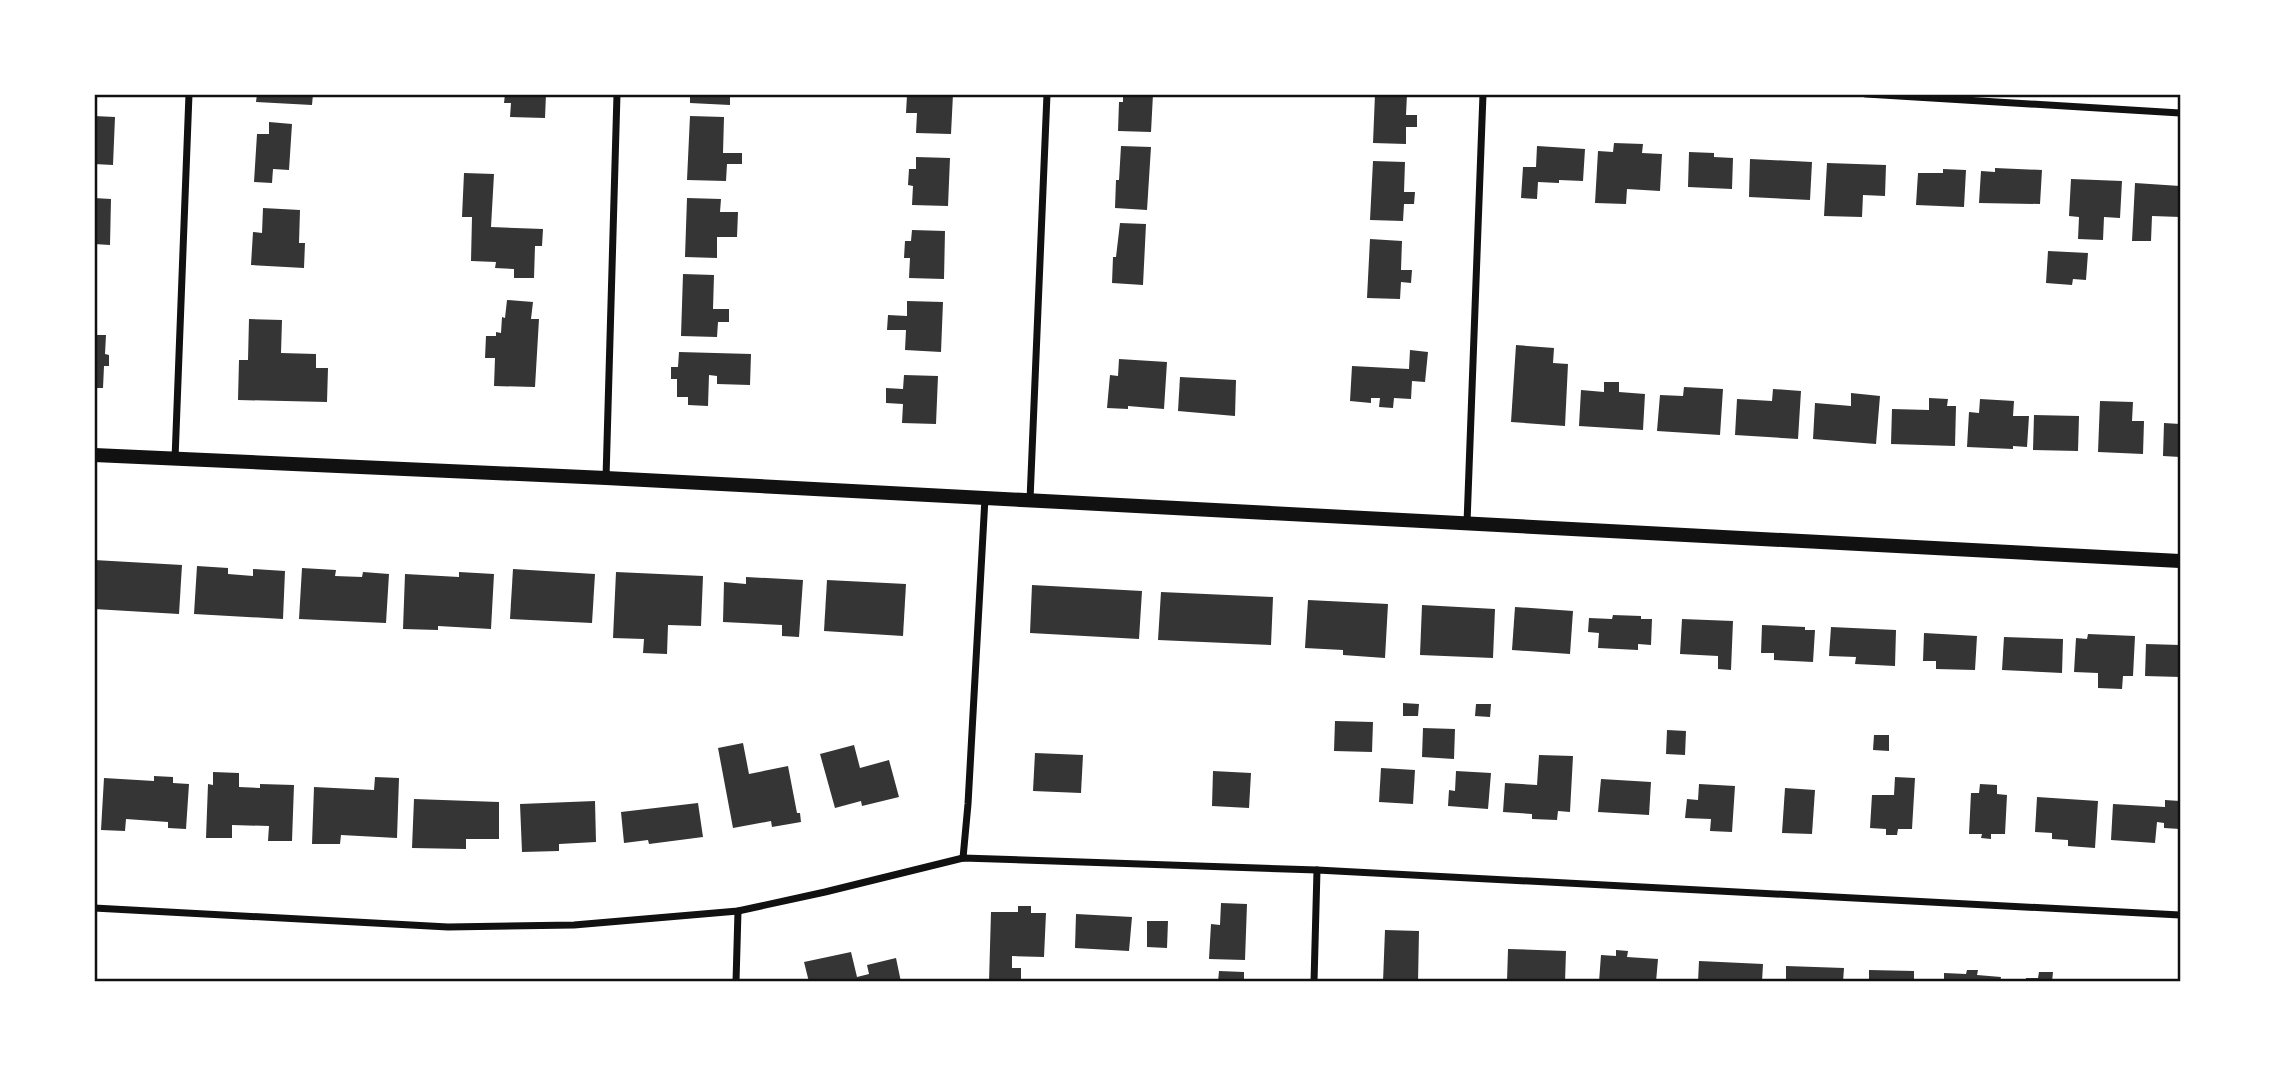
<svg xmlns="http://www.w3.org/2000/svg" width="2275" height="1076" font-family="Signika,sans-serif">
	<rect width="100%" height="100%" fill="#fff"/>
	<g fill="#353535">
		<polygon points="257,94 313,94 312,105 256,102"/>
		<polygon points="505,94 546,94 545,118 510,117 511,103 504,103"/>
		<polygon points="690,94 730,94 730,105 690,103"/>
		<polygon points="920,94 953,94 951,134 916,133 917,113 906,113 907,95 920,96"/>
		<polygon points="1123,94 1153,94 1151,132 1118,131 1119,102 1123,102"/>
		<polygon points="1375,94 1407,94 1406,115 1417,115 1417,127 1406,127 1406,144 1373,143"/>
		<polygon points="94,116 115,117 113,165 94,164"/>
		<polygon points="690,116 724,117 723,153 742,153 742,164 727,164 726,181 687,180"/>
		<polygon points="269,122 292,124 289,170 273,169 272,183 254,182 257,134 269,134"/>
		<polygon points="1614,143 1643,144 1642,153 1662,154 1660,191 1627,189 1626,204 1595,203 1598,151 1613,152"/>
		<polygon points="1121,146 1151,147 1147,210 1115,208 1116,180 1119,180"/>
		<polygon points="1537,146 1585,149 1583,181 1559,180 1559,183 1538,182 1537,199 1521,198 1523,167 1536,167"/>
		<polygon points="1689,152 1714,153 1714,157 1733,158 1732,189 1688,187"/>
		<polygon points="916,157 950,158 948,206 912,205 913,186 908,185 909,169 916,169"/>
		<polygon points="1750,159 1812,162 1810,200 1749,197"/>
		<polygon points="1373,161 1405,162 1404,192 1415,192 1414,204 1404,204 1403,221 1370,220"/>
		<polygon points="1827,163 1886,165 1885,196 1863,195 1862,217 1824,216"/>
		<polygon points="1995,168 2042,170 2040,204 1979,203 1981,171 1995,172"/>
		<polygon points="1943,169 1966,170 1964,207 1916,205 1918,173 1943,173"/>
		<polygon points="464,173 494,174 491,227 543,229 542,246 535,246 534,278 514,278 514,269 495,268 496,262 471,261 472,217 462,217"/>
		<polygon points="2071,179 2122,181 2120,218 2104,217 2103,240 2078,239 2079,217 2069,216"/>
		<polygon points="2135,183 2180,186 2180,217 2152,216 2151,241 2132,241"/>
		<polygon points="94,198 111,199 110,245 94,244"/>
		<polygon points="687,198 721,199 720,212 738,212 737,237 717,237 717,258 685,257"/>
		<polygon points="263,208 300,210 299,243 305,243 304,268 251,265 253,232 262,233"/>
		<polygon points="1120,223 1146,224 1143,285 1112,283 1113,257 1116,257"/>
		<polygon points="912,230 945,231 944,279 909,278 910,258 904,258 905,241 911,241"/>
		<polygon points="1370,239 1402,241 1401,270 1412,270 1411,283 1401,282 1400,299 1367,298"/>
		<polygon points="2048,251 2088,253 2086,280 2073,279 2072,285 2046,283"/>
		<polygon points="683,274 714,275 713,309 729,309 729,322 718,322 717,337 681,336"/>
		<polygon points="507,300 533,302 531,319 539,319 535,387 494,386 495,358 485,358 486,336 496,336 496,332 501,333 502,317 505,318"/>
		<polygon points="907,301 943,302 941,352 905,350 906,330 887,330 888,315 907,316"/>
		<polygon points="249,319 282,320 281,353 316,354 316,368 328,368 327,402 238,400 239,360 248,360"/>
		<polygon points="94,335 106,335 105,354 109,355 109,366 104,366 103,388 94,388"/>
		<polygon points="1516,345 1554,348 1553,363 1568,364 1565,426 1511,422"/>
		<polygon points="1410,350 1428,352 1425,382 1412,381 1411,399 1394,398 1393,408 1379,407 1380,398 1371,398 1371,403 1350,401 1352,366 1409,369"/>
		<polygon points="679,352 751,354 750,385 717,384 717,376 709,375 708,406 688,405 688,397 677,397 677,379 671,379 671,367 678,367"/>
		<polygon points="1119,359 1167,362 1164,409 1128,406 1128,409 1107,408 1110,375 1118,376"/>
		<polygon points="904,375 938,376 936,424 902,423 903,404 886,403 886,388 903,389"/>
		<polygon points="1180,377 1236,380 1235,416 1178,411"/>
		<polygon points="1604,382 1619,382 1619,392 1645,394 1643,430 1579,426 1581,390 1604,392"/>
		<polygon points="1684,387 1723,389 1720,435 1657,431 1660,395 1683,396"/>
		<polygon points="1773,389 1801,391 1798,439 1735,435 1737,399 1772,401"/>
		<polygon points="1851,393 1880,396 1876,444 1813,439 1815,403 1851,406"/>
		<polygon points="1929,398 1948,399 1947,406 1956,406 1955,446 1891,444 1892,409 1929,410"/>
		<polygon points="1980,399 2014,401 2013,416 2029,416 2027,447 2013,446 2013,449 1967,447 1969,412 1979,413"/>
		<polygon points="2100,401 2133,402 2132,421 2144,421 2143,454 2098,452"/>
		<polygon points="2034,415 2079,416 2078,451 2033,450"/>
		<polygon points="2164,423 2180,424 2180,457 2163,456"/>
		<polygon points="94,560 182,565 179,614 94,609"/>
		<polygon points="197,566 228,568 228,574 253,576 253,569 285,571 283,619 194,614"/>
		<polygon points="302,568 336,570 335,576 362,577 363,572 389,574 386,623 299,619"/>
		<polygon points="513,569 595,574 592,623 510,619"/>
		<polygon points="459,572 494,574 491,629 438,626 438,630 403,629 405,574 459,577"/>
		<polygon points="616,572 703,576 701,626 668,625 667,654 643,653 644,639 613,638"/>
		<polygon points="746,577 803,580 799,637 782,636 782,625 723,622 724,582 746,584"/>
		<polygon points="827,580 906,584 903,636 824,631"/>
		<polygon points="1032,585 1142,591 1139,639 1030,633"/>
		<polygon points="1161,592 1273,597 1271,645 1158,640"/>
		<polygon points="1308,600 1388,604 1385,658 1343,655 1343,650 1305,648"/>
		<polygon points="1422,605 1495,609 1493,658 1420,655"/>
		<polygon points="1515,607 1573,611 1570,654 1512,650"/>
		<polygon points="1613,615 1641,616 1641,619 1652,619 1651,645 1638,644 1638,650 1598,648 1599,633 1588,632 1589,618 1612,619"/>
		<polygon points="1682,619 1733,621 1731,670 1718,669 1718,656 1680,654"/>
		<polygon points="1762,625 1805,627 1805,630 1815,630 1813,662 1774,660 1774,653 1761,653"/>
		<polygon points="1831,627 1896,630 1895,666 1855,664 1856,657 1829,656"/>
		<polygon points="1924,633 1977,636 1975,670 1936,669 1936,661 1923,661"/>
		<polygon points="2088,634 2135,636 2133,676 2123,676 2122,689 2098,688 2098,673 2074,672 2076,638 2087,639"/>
		<polygon points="2004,637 2063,639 2062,673 2002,670"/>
		<polygon points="2146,644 2180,645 2180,677 2145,676"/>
		<polygon points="1403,703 1419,704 1418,716 1403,716"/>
		<polygon points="1476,704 1491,704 1490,717 1475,716"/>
		<polygon points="1335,721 1373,722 1372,752 1334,751"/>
		<polygon points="1423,728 1455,729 1454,759 1422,757"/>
		<polygon points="1667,730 1686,731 1685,755 1666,754"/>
		<polygon points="1874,735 1889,735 1889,751 1873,750"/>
		<polygon points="743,743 749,774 788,766 797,813 800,813 801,822 772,827 771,821 733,828 718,748"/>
		<polygon points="854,745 860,768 889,760 899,797 862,806 861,801 835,808 820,754"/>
		<polygon points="1035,753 1083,755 1081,793 1033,791"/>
		<polygon points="1539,755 1573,756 1570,812 1558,811 1557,820 1532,819 1532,814 1503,812 1505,783 1537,785"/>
		<polygon points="1381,768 1415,770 1413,804 1379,802"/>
		<polygon points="1213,771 1251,773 1249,808 1212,806"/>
		<polygon points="1456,771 1491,773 1488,809 1448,806 1449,790 1455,791"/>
		<polygon points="213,772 239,773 239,787 260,788 260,784 294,785 292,841 268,841 269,826 232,825 232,838 206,838 208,784 213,785"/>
		<polygon points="154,776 173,777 173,783 189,784 186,829 168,828 168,822 126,819 125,831 101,830 104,778 154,781"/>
		<polygon points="375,777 399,778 397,838 341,835 340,844 312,844 314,787 374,790"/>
		<polygon points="1895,777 1915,778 1912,829 1898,829 1897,835 1886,835 1886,829 1870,828 1872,795 1894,795"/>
		<polygon points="1601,779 1651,782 1649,815 1598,812"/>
		<polygon points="1699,784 1735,786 1732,832 1710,831 1711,819 1685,818 1687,799 1698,800"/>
		<polygon points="1980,784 1997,785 1997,794 2007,795 2005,834 1991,834 1991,839 1981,838 1982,834 1969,834 1971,793 1979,793"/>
		<polygon points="1785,788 1815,790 1812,834 1782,833"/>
		<polygon points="2037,797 2098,801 2095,848 2068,846 2068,840 2052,839 2052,833 2035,832"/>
		<polygon points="414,799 499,802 499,839 466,839 466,849 412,848"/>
		<polygon points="2165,800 2180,801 2180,829 2164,828 2164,823 2157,822 2155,843 2111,840 2113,804 2165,807"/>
		<polygon points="595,801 596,842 559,844 559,851 522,852 520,804"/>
		<polygon points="698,803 703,837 649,844 648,840 624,843 621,812"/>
		<polygon points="1221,903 1247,904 1245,960 1209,959 1211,924 1220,925"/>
		<polygon points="1018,906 1031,906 1031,913 1046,913 1044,957 1012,956 1012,968 1021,968 1021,982 989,982 991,912 1018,912"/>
		<polygon points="1076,914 1132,917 1129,951 1075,948"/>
		<polygon points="1147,921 1168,921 1167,948 1147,947"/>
		<polygon points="1385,930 1419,931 1418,982 1383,982"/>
		<polygon points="1508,949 1566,951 1565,982 1507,982"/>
		<polygon points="1616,950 1628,951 1627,957 1658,959 1656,982 1599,982 1601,955 1616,956"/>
		<polygon points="851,952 857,977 869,974 867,965 896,958 901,982 809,982 804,962"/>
		<polygon points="1699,961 1763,964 1762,982 1736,980 1736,982 1698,982"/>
		<polygon points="1786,966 1844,968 1843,982 1786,982"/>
		<polygon points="1869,970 1914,971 1914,979 1929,979 1929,982 1869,982"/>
		<polygon points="1967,970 1978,970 1977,975 2001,977 2000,982 1944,982 1944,973 1966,974"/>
		<polygon points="1219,971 1244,972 1244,982 1218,982"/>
		<polygon points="2039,972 2053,972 2052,982 2025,982 2026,978 2038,978"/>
	</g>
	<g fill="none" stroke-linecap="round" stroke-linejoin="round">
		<g stroke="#111" stroke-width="7">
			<polyline points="1866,94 2180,113"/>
			<polyline points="175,459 189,94"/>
			<polyline points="606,478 617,94"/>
			<polyline points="1030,500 1047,94"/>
			<polyline points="1467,523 1483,94"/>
			<polyline points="963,858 968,804 985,498"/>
			<polyline points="94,908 448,927 574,925 738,911 825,892 963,858 1317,870 2180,915"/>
			<polyline points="736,982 738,911"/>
			<polyline points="1314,982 1317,870"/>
		</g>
		<polyline stroke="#111" stroke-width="14" points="94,455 606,478 2180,561"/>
	</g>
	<rect width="2275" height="1076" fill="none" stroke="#ffffff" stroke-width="192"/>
	<rect x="96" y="96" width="2083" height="884" fill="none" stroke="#111" stroke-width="2.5"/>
</svg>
